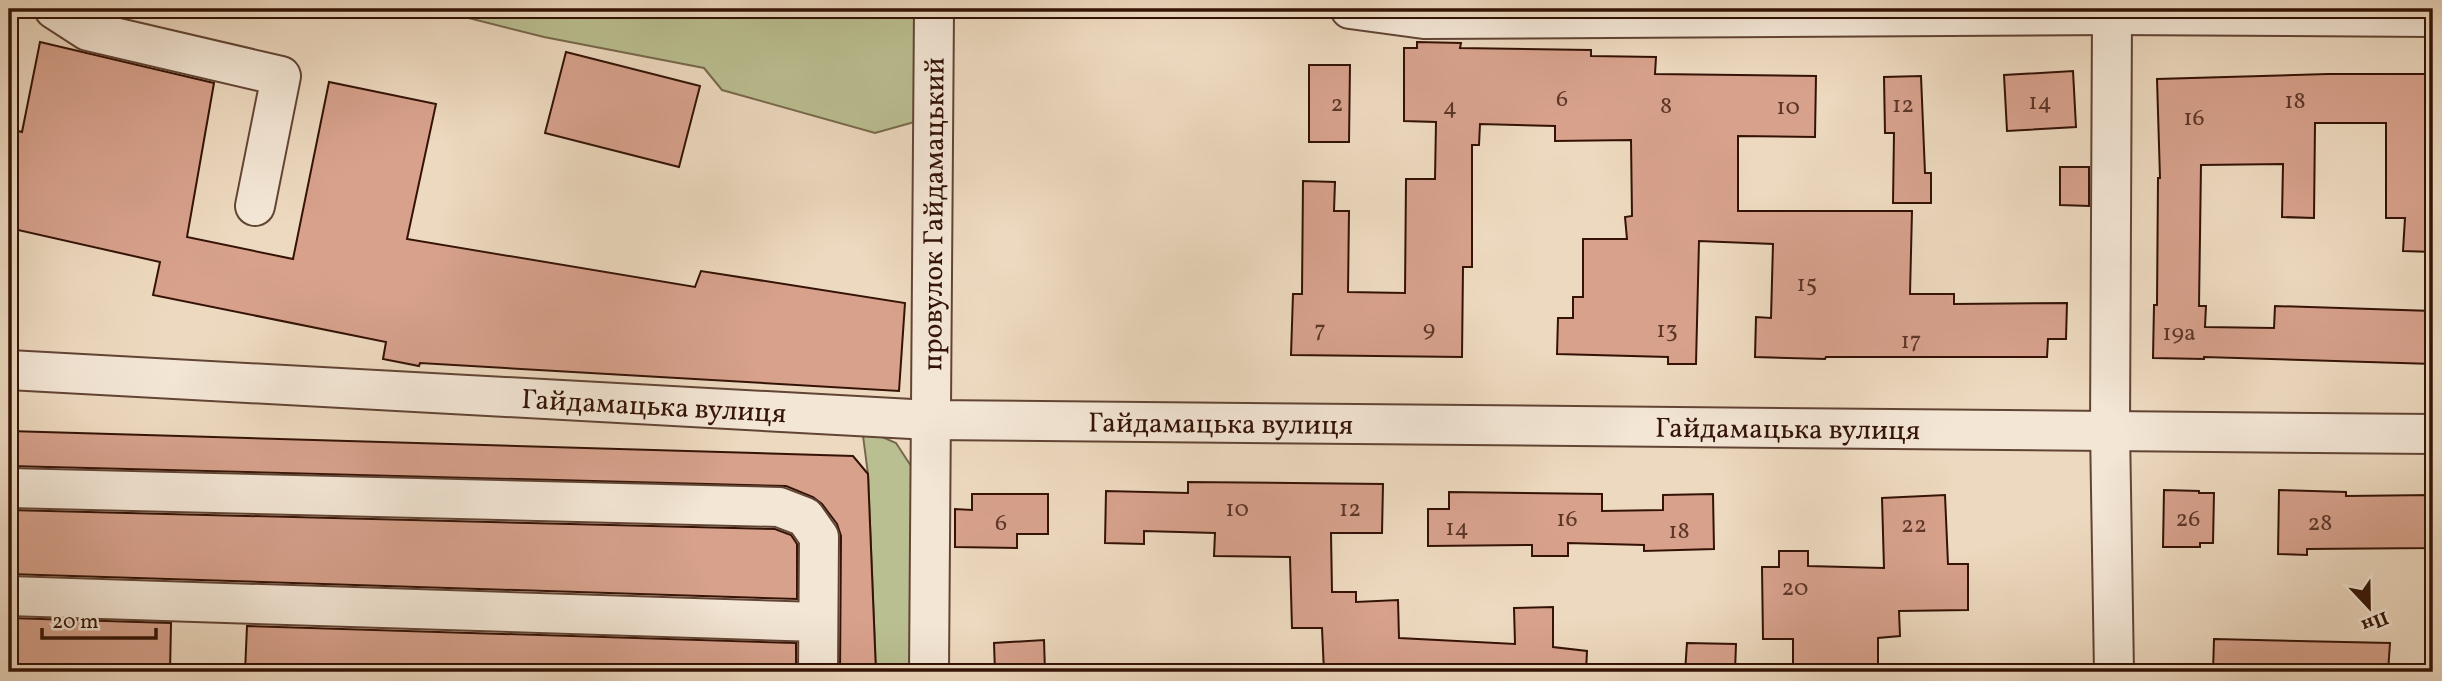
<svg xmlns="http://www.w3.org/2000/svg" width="2442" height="681" font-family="Vollkorn,serif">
	<rect width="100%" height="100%" fill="#edd9bf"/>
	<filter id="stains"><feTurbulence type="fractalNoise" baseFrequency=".00286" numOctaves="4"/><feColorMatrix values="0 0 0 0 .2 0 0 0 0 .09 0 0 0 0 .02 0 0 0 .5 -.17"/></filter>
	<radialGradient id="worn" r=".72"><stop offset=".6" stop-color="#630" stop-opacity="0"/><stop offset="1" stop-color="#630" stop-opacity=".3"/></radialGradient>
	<g fill="#babf91" stroke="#77694c" stroke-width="2">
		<polygon points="433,9 922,9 918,121 875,133 722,90 704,68 544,37"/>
		<polygon points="862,428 896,443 913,469 919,672 876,672 868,474"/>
	</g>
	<g fill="#d7a18c" stroke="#341306" stroke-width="2">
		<polygon points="40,42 214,83 187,237 293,259 329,82 436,104 407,239 695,287 701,271 905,303 899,391 420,363 419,366 383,359 386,342 153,295 160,262 9,228 9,129 22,132"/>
		<polygon points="1417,42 1461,43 1460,48 1591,50 1591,56 1656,57 1655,74 1816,76 1815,137 1738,136 1738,211 1912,211 1910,294 1954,294 1954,304 2067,303 2066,339 2048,339 2047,357 1826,357 1825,359 1755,357 1756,317 1771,318 1773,244 1699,241 1696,364 1668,364 1668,357 1557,354 1558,318 1573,318 1573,297 1583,297 1583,239 1627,239 1625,217 1632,216 1631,140 1555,141 1555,126 1480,124 1479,145 1472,145 1472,267 1463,267 1462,357 1291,355 1293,294 1302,294 1303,181 1335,182 1334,211 1349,211 1348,292 1405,293 1406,179 1435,179 1436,122 1404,121 1404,48 1417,48"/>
		<polygon points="566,52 700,86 679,167 545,133"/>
		<polygon points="1309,65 1350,65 1349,142 1309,142"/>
		<polygon points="2073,71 2076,127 2007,131 2004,75"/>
		<polygon points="2328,74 2433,74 2433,252 2403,251 2405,218 2386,218 2386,123 2315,123 2314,218 2282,217 2283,164 2201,165 2199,306 2206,306 2205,327 2274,328 2275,306 2433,311 2433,364 2204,357 2204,359 2153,358 2154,305 2157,305 2158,178 2160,178 2157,79"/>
		<polygon points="1921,76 1925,173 1931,173 1931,203 1893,203 1894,133 1885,133 1884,77"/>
		<polygon points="2060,167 2089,167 2089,206 2060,205"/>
		<polygon points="9,431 853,456 868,474 876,672 840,672 841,536 837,524 822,504 813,497 786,486 9,466"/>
		<polygon points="1188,482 1383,484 1382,533 1331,533 1332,592 1356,592 1356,602 1398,600 1399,638 1515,644 1514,608 1553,607 1553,647 1587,651 1586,672 1324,672 1322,628 1292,628 1290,557 1214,556 1215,533 1144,531 1144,544 1105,543 1106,491 1188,493"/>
		<polygon points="2164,490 2199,491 2199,493 2214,493 2213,543 2200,543 2200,547 2163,547"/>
		<polygon points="2279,490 2346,492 2346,496 2433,495 2433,548 2307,549 2307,555 2278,554"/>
		<polygon points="1449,492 1602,494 1602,511 1663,510 1663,495 1713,494 1714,549 1644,551 1644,545 1568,543 1568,556 1532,556 1532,545 1428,546 1428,509 1449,509"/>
		<polygon points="972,494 1048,494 1048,534 1017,534 1017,548 955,547 955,509 972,510"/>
		<polygon points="1945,495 1948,564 1968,564 1968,610 1899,611 1900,636 1878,638 1878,672 1793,672 1793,639 1763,639 1762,567 1779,567 1779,551 1808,551 1808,566 1884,568 1882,498"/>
		<polygon points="9,510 775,529 791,535 797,544 797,599 9,574"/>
		<polygon points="9,618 171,623 170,672 9,672"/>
		<polygon points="247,626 796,643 796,672 245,672"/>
		<polygon points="2214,639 2390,643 2388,672 2213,672"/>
		<polygon points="1044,640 1045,672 995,672 994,643"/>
		<polygon points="1687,643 1736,644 1735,672 1685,672"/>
	</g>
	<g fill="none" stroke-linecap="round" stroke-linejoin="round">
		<defs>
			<g id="minor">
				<polyline points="54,9 88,31 281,76 255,206"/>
				<polyline points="1350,9 1424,19 2112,15 2433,17"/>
				<polyline points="2112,15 2110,429 2114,672"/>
				<path id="s1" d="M9 370 930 420 2433 434"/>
				<polyline points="9,488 779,507 805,517 819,537 818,672"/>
				<polyline points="9,596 818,622"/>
				<path id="s2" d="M929 672 934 9"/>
			</g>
		</defs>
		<use href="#minor" stroke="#624434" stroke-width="42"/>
		<use href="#minor" stroke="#f3e6d5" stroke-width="38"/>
	</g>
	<g text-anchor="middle" stroke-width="6" stroke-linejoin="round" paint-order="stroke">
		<g font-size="24" fill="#5d3628">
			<text x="1562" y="106">6</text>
			<text x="2295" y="108">18</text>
			<text x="2040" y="109">14</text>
			<text x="1337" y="111">2</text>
			<text x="1903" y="112">12</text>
			<text x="1666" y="113">8</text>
			<text x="1450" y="114">4</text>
			<text x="1788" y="114">10</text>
			<text x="2194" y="125">16</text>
			<text x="1807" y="291">15</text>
			<text x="1429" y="336">9</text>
			<text x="1320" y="337">7</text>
			<text x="1667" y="337">13</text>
			<text x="2179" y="340">19а</text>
			<text x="1911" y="348">17</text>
			<text x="1237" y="516">10</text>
			<text x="1350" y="516">12</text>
			<text x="1567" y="526">16</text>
			<text x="2188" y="526">26</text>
			<text x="1001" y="530">6</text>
			<text x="2320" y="530">28</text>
			<text x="1914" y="532">22</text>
			<text x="1457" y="535">14</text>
			<text x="1679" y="538">18</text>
			<text x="1795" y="595">20</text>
		</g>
		<g font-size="28" fill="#341306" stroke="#f3e6d5">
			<text dy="10" stroke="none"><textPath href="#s2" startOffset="458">провулок Гайдамацький</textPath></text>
			<text dy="10" stroke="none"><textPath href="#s1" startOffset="646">Гайдамацька вулиця</textPath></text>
			<text dy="10" stroke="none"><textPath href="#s1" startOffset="1213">Гайдамацька вулиця</textPath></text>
			<text dy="10" stroke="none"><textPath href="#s1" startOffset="1780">Гайдамацька вулиця</textPath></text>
		</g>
	</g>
	<rect width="2442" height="681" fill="none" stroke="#edd9bf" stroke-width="35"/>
	<rect x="10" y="10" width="2421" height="660" fill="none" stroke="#341306" stroke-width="3.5"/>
	<rect x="18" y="18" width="2407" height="646" fill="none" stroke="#341306" stroke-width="2"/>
	<g transform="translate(2369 607) rotate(158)" stroke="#f3e6d5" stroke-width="5" paint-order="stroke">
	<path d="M0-5L12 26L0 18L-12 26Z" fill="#341306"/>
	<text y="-10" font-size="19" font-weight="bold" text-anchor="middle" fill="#341306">Пн</text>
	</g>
	<path d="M42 628v10h114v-10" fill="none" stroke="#341306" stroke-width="3.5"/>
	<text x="52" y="628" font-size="21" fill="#341306" stroke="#f3e6d5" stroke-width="5" paint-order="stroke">20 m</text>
	<rect width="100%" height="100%" filter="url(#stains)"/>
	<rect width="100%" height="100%" fill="url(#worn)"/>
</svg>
